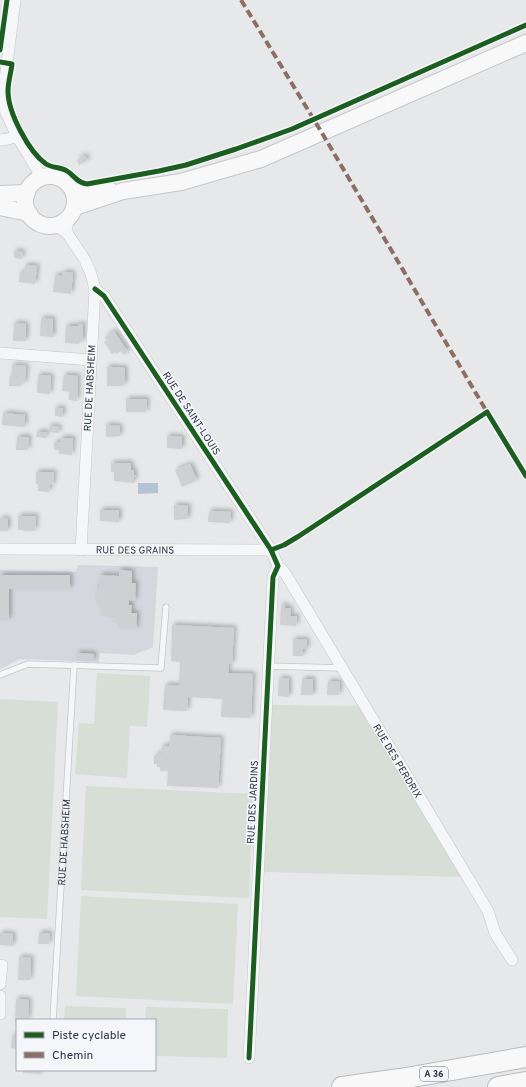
<svg xmlns="http://www.w3.org/2000/svg" width="526" height="1087" font-family="Overpass,sans-serif">
	<defs>
		<filter id="shadow"><feDropShadow dx="2.5" dy="-2.5" stdDeviation="2" flood-color="#0004"/></filter>
	</defs>
	<rect width="100%" height="100%" fill="#e6e8ea"/>
	<polygon fill="#d4d7dd" points="78,565 158,567 153,647 134,655 100,653 99,662 20,659 0,669 0,570 76,572"/>
	<g fill="#d6ded6">
		<polygon points="97,673 150,676 147,727 130,726 127,778 75,774 79,723 94,724"/>
		<polygon points="0,699 58,702 47,919 0,917"/>
		<polygon points="272,705 366,706 463,877 264,872"/>
		<polygon points="86,786 253,794 249,898 81,890"/>
		<polygon points="81,896 238,904 233,1004 76,996"/>
		<polygon points="65,1006 126,1008 126,1020 64,1020"/>
		<polygon points="146,1007 228,1009 227,1058 155,1056 155,1020 145,1020"/>
	</g>
	<polygon fill="#b4c4d5" points="138,483 158,483 158,493 138,494"/>
	<g fill="#ced0d3" filter="url(#shadow)">
		<polygon points="84,155 88,160 79,165 77,160"/>
		<polygon points="14,251 23,252 22,259 14,258"/>
		<polygon points="25,265 37,266 35,284 19,282 20,272 24,273"/>
		<polygon points="63,272 73,273 71,294 53,292 55,275 62,276"/>
		<polygon points="41,318 53,319 53,337 40,336"/>
		<polygon points="14,323 26,324 26,341 13,341"/>
		<polygon points="78,324 83,324 83,341 79,341 79,344 65,343 66,326 78,326"/>
		<polygon points="114,331 128,352 123,355 121,351 116,354 115,352 112,354 104,342 107,340 105,337"/>
		<polygon points="12,365 26,366 25,383 20,383 20,386 9,386 10,376 12,376"/>
		<polygon points="107,367 125,368 125,383 123,386 107,386"/>
		<polygon points="38,375 51,376 50,394 37,393"/>
		<polygon points="64,375 78,376 77,401 69,400 69,394 70,392 62,391"/>
		<polygon points="126,399 147,399 146,412 126,412"/>
		<polygon points="55,408 63,408 63,417 55,416"/>
		<polygon points="3,413 25,415 25,427 2,425"/>
		<polygon points="106,425 120,426 120,436 107,437 106,436"/>
		<polygon points="49,426 59,427 59,433 49,432"/>
		<polygon points="37,432 47,432 46,438 36,437"/>
		<polygon points="167,436 182,437 182,449 167,448"/>
		<polygon points="17,437 29,437 28,450 16,450"/>
		<polygon points="60,438 73,438 72,455 59,454 59,450 54,450 54,442 60,443"/>
		<polygon points="111,463 131,463 131,470 134,470 134,475 136,475 136,477 134,477 134,483 114,481 114,472 111,472"/>
		<polygon points="190,464 197,480 182,487 175,470"/>
		<polygon points="36,472 54,472 53,485 50,485 49,492 38,491 38,484 36,484"/>
		<polygon points="174,505 188,506 188,519 174,520"/>
		<polygon points="100,510 119,510 119,522 100,521"/>
		<polygon points="209,511 231,512 230,523 208,522"/>
		<polygon points="18,516 36,516 35,531 23,531 23,530 18,530"/>
		<polygon points="0,518 8,519 8,531 0,531"/>
		<polygon points="119,570 132,571 132,583 136,583 135,601 129,600 129,605 132,605 131,613 137,613 136,629 118,628 118,623 112,623 113,617 101,616 101,605 96,604 97,587 99,587 100,575 119,576"/>
		<polygon points="0,575 70,575 70,589 9,589 9,620 0,620"/>
		<polygon points="281,604 285,605 285,608 291,608 290,616 297,616 296,626 280,625"/>
		<polygon points="172,625 234,628 232,664 229,664 228,673 253,674 251,718 221,717 222,699 188,697 187,711 163,710 165,685 179,686 180,662 171,661"/>
		<polygon points="293,639 307,640 307,649 303,649 303,656 293,656"/>
		<polygon points="77,653 94,654 93,661 77,661"/>
		<polygon points="279,678 289,679 289,697 278,696"/>
		<polygon points="302,679 313,679 313,695 301,695"/>
		<polygon points="328,681 340,682 339,695 327,695"/>
		<polygon points="170,735 221,738 218,788 167,786 168,771 160,771 160,767 157,767 157,764 154,764 154,756 158,756 158,753 161,753 162,746 169,746"/>
		<polygon points="0,933 13,934 13,946 0,945"/>
		<polygon points="39,933 50,933 49,944 38,944"/>
		<polygon points="19,957 31,958 30,980 18,980"/>
		<polygon points="16,999 29,1000 28,1020 17,1020 17,1022 15,1022"/>
		<polygon points="12,1036 17,1036 17,1049 11,1048"/>
		<polygon points="23,1070 41,1070 41,1074 23,1073"/>
	</g>
	<g fill="none" stroke-linecap="round" stroke-linejoin="round">
		<defs>
			<g id="service">
				<polyline points="0,33 10,35"/>
				<polyline points="268,666 341,668"/>
				<polyline points="0,675 28,664 161,668 166,607"/>
				<path id="s1" d="M53 1020 74 665"/>
			</g>
			<g id="minor">
				<polyline points="15,0 3,96 6,113 17,136 42,178"/>
				<polyline points="0,140 8,139 17,136"/>
				<polyline points="67,220 67,233"/>
				<polyline points="55,225 67,233 85,260 91,274 95,289 81,550"/>
				<polyline points="95,289 104,296 271,550 278,566 273,577 249,1058"/>
				<polyline points="0,353 91,360"/>
				<path id="s2" d="M0 549 271 550"/>
				<path id="s3" d="M278 566 285 573 488 911 495 933 512 960"/>
				<polyline points="0,984 2,965"/>
				<polyline points="0,996 0,1014"/>
			</g>
			<g id="secondary">
				<circle cx="50" cy="201" r="25"/>
				<polyline points="73,190 111,191"/>
				<polyline points="0,194 27,193"/>
				<polyline points="0,207 29,213"/>
				<polyline points="75,207 123,191 181,182 261,159 526,43"/>
			</g>
			<g id="motorway">
				<polyline points="342,1087 400,1079 526,1057"/>
				<polyline points="498,1087 526,1082"/>
			</g>
		</defs>
		<use href="#service" stroke="#c4c6c8" stroke-width="7"/>
		<use href="#minor" stroke="#c4c6c8" stroke-width="12"/>
		<use href="#secondary" stroke="#c4c6c8" stroke-width="18"/>
		<use href="#motorway" stroke="#b8bbbf" stroke-width="22"/>
		<use href="#service" stroke="#f5f6f7" stroke-width="5.5"/>
		<use href="#minor" stroke="#f5f6f7" stroke-width="11"/>
		<use href="#secondary" stroke="#f8f8f8" stroke-width="16"/>
		<use href="#motorway" stroke="#f8f8f8" stroke-width="20"/>
		<polyline stroke="#8d6e63" stroke-width="4" stroke-dasharray="8 4" stroke-linecap="butt" points="241,0 322,133 487,412"/>
		<defs>
			<g id="cycleway">
				<polyline points="0,50 7,0"/>
				<path d="M0 62 12 64C11 73 8 82 8 91 8 113 29 152 46 164 52 168 61 167 67 171 75 176 77 183 87 184L159 171 186 165 236 149 292 129 526 25"/>
				<polyline points="95,289 104,296 271,550 278,566 273,577 249,1058"/>
				<polyline points="271,550 284,545 299,536 487,412 526,476"/>
			</g>
		</defs>
		<use href="#cycleway" stroke="#f4f6f9" stroke-width="8"/>
		<use href="#cycleway" stroke="#1b5e20" stroke-width="5"/>
	</g>
	<g text-anchor="middle" stroke-width="3.5" stroke-linejoin="round" paint-order="stroke">
		<rect fill="#f4f6f9" stroke="#676e7b" stroke-width="1" x="420" y="1067" width="28" height="14" rx="3"/>
		<g font-size="9" font-weight="bold" fill="#2b3445">
			<text x="434" y="1077">A 36</text>
		</g>
		<g font-size="10" fill="#2b3445" stroke="#f4f6f9">
			<text transform="translate(89 388) rotate(-87)" y="4">RUE DE HABSHEIM</text>
			<text transform="translate(192 413) rotate(57)" y="4">RUE DE SAINT-LOUIS</text>
			<text dy="4" stroke="none"><textPath href="#s2" startOffset="135">RUE DES GRAINS</textPath></text>
			<text dy="4" stroke="none"><textPath href="#s3" startOffset="229">RUE DES PERDRIX</textPath></text>
			<text transform="translate(252 802) rotate(-87)" y="4">RUE DES JARDINS</text>
			<text dy="4" stroke="none"><textPath href="#s1" startOffset="178">RUE DE HABSHEIM</textPath></text>
		</g>
	</g>
	<rect x="16" y="1019" width="140" height="52" fill="#f4f6f9" stroke="#a4a8b1"/>
	<rect x="24" y="1032" width="20" height="6" fill="#1b5e20" stroke="#a4a8b1"/>
	<text x="52" y="1039" font-size="12" fill="#2b3445">Piste cyclable</text>
	<rect x="24" y="1052" width="20" height="6" fill="#8d6e63" stroke="#a4a8b1"/>
	<text x="52" y="1059" font-size="12" fill="#2b3445">Chemin</text>
</svg>
